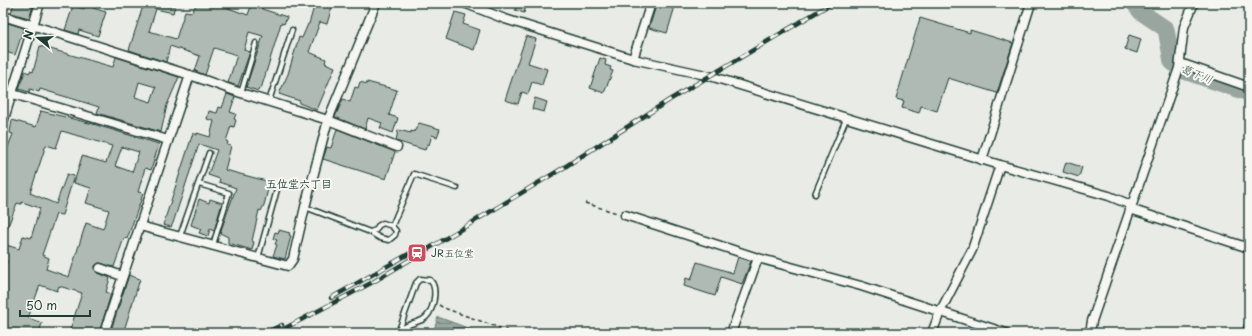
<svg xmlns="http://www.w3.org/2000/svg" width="1252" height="336" font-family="'Playpen Sans','Klee One',sans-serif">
	<defs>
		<pattern id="water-rules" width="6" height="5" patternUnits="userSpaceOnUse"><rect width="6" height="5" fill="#99a6a0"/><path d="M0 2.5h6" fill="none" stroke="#7c8883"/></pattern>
	</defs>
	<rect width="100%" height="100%" fill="#e9ebe7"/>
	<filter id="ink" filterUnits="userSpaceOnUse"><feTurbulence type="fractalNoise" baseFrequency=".025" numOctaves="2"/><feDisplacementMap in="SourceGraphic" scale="8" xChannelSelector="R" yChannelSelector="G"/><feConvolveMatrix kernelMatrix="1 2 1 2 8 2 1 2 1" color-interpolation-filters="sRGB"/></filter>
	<g filter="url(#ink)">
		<polygon fill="url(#water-rules)" stroke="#687c75" points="438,317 481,333 433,333"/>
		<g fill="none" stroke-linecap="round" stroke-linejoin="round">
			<polyline stroke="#99a6a0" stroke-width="17" points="1134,3 1141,12 1166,29 1172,62 1184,71 1249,93"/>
		</g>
		<g fill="#b0bab5" stroke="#1f3d34" fill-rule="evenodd">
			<polygon points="14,3 24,5 24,3 34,3 29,18 11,13"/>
			<polygon points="86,3 94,3 93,8 106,12 98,36 79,30 78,34 65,30 73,6 84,9"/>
			<polygon points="144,3 173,3 172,5 175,6 173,13 156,9 149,31 176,39 185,11 192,12 197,3 214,6 215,3 226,3 225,7 248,15 252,3 264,3 262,9 287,17 284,24 281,23 279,30 261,89 259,88 258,91 246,87 263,36 249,32 244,50 250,52 238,86 228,83 237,55 214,48 205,75 195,71 200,56 170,46 166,62 129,50"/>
			<polygon points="315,3 333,3 327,24 320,22 309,52 326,59 325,63 335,67 317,110 299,103 300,101 279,94 288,74 299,37 302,38 308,24 309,24"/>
			<polygon points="518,3 527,3 524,13 515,10"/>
			<polygon points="657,3 676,3 667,33 649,28"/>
			<polygon points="455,12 466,15 463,24 480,30 474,50 446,39"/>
			<polygon points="920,18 970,33 970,30 1013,43 997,93 948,78 937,111 921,106 919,113 902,108 904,101 896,99"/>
			<polygon points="8,23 24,28 15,55 3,51 3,28 6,29"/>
			<polygon points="1129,35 1141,39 1137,53 1125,49"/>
			<polygon points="526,36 536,39 528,63 547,69 542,85 532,82 528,94 522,92 518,104 505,100"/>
			<path d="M40 46 113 67 116 57 179 77 167 105 161 132 97 113 99 107 83 102 40 89 39 92 30 89 29 92 19 89 25 71 29 73 30 71 33 72ZM139 82 156 87 151 102 135 97Z"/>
			<polygon points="600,58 606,60 605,65 611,67 610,70 613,71 604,93 590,88"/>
			<polygon points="360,82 367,84 367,82 397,90 389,115 398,118 393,133 380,128 382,123 368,118 365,129 335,117 343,99 350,102 355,87 358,88"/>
			<polygon points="227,94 235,97 230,112 236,114 234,119 236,120 234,127 231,126 226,141 228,142 227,145 231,146 225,170 270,182 264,205 261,211 259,210 252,241 254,242 252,250 228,243 228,237 220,233 236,188 219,182 220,179 208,175 217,150 199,144 173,223 171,227 163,225 193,133 197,135 197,133 210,137 214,121 207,119 209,111 217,113 219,107 222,108"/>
			<polygon points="535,98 547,102 544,112 532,109"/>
			<path d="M41 111 93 124 159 144 151 170 145 168 138 192 143 193 141 200 127 239 124 238 114 267 99 263 95 266 96 272 110 278 106 292 111 294 99 333H69L82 293 59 286 57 291 40 285 28 318 42 323 39 333 3 332V273L7 261 3 260V244L19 249 23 236 31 238 40 208 22 202 21 204 17 203 5 234H3V210L8 196 3 195V157H4L13 134 10 133 12 120 36 127ZM62 131 112 146 106 163 82 156 74 183 91 188 86 203 109 210 103 229 86 223 69 277 46 269 49 258 42 255 56 214 62 215 74 176 67 174 56 204 30 193 46 145 56 148ZM122 147 139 152 132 172 115 166Z"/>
			<polygon points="419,123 440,129 437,137 432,135 429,145 427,144 425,150 396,141 398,130 411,133 411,131 414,132"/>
			<polygon points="337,129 395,152 386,179 323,159 327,147 331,148"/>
			<polygon points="1066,162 1082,167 1079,177 1063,172"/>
			<polygon points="199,199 209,203 210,199 222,203 214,231 210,229 208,236 199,233 201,229 191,225"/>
			<polygon points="279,230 290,233 289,235 291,236 285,259 273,256 277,245 275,244 277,240 273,239 275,232 278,233"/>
			<polygon points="738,257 751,261 742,284 721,277 715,296 684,286 686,278 691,280 697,262 733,273"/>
			<polygon points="129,275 140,279 126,324 123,333 110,333"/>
		</g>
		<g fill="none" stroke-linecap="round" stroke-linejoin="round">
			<defs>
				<g id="lane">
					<polyline points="241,93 256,43"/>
					<polyline points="269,101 292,30"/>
					<polyline points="199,184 229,193 213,245"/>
					<polyline points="815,194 846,119"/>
					<polyline points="305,207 370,232"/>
					<polygon points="383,223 392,226 396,231 395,235 389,240 380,238 370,232 376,230 378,226"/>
					<polyline points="392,226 414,174 457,188"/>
					<polyline points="180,236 209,153"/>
					<polyline points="258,258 278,186"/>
					<path d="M398 333 416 283 420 279 430 280C439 289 433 315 422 320 414 323 407 325 399 330"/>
				</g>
				<g id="street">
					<polyline points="464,3 505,19 633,59 710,76 1000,165 1109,196 1131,205"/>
					<polyline points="3,16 190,75 104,333"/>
					<polyline points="633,59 651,3"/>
					<polyline points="1180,63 1249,87"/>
					<polyline points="190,75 241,93 328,120 397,147"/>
					<polyline points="13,94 168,140"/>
					<polyline points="3,122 40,3"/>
					<polyline points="982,160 1031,3"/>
					<polyline points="1130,209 1249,248"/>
					<polyline points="625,215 758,258 861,286 1006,333"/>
					<polyline points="140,226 288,266 293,259 305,207 328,120 376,3"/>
					<polyline points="100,268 122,276"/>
					<polyline points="731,333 758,258"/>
					<polyline points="932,333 940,312 972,250 1000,165"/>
					<polyline points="1090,333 1092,321 1179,68 1184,27 1194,3"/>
					<polyline points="1247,333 1249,326"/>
				</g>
			</defs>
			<use href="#lane" stroke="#1f3d34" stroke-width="7"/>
			<use href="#street" stroke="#1f3d34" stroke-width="11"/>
			<g stroke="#1f3d34" stroke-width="1.5" stroke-dasharray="4 3" stroke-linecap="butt">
				<polyline points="585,203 617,213"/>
				<polyline points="439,305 444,308 514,333"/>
			</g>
			<use href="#lane" stroke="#f6f6f2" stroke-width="4"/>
			<use href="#street" stroke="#f6f6f2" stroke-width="8"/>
			<defs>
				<g id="rail">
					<polyline points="331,298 421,247"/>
					<polyline points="264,333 282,325"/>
					<polyline points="276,333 373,282 563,168 671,99 832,3"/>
				</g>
			</defs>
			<use href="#rail" stroke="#1f3d34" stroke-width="4.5"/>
			<use href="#rail" stroke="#f6f6f2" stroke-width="3" stroke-dasharray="9" stroke-linecap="butt"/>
		</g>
	</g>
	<defs>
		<symbol id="station-square" viewBox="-11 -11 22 22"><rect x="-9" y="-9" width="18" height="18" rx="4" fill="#d1495b" stroke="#f6f6f2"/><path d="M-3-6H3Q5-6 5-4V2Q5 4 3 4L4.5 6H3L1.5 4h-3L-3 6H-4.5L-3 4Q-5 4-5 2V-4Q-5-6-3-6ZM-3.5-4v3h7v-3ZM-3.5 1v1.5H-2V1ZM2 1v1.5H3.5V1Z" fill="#fff"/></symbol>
	</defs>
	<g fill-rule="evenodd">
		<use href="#station-square" x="406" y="242" width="22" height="22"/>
	</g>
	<g text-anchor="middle" stroke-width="4" stroke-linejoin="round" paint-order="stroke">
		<g font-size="10" fill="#1f3d34" stroke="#f6f6f2" text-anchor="start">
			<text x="431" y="257">JR五位堂</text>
		</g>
		<g font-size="11" font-style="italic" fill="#445c54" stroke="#f6f6f2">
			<text transform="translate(1197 74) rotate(22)" y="4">葛下川</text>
		</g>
		<g font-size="11" font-weight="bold" fill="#1f3d34" stroke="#f6f6f2">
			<text x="299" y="188">五位堂六丁目</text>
		</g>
	</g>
	<rect width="1252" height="336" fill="none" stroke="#f6f6f2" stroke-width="16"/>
	<rect x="8" y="8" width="1236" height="320" fill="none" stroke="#1f3d34" stroke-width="1.5" filter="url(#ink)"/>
	<g transform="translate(38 38) rotate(288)" stroke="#f6f6f2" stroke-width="3" paint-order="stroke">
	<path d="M0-3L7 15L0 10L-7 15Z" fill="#1f3d34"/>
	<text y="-6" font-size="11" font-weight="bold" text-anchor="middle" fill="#1f3d34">N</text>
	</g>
	<path d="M20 310v6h70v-6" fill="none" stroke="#1f3d34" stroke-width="2"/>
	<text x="26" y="310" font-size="12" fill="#1f3d34" stroke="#f6f6f2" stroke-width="3" paint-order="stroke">50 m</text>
</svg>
